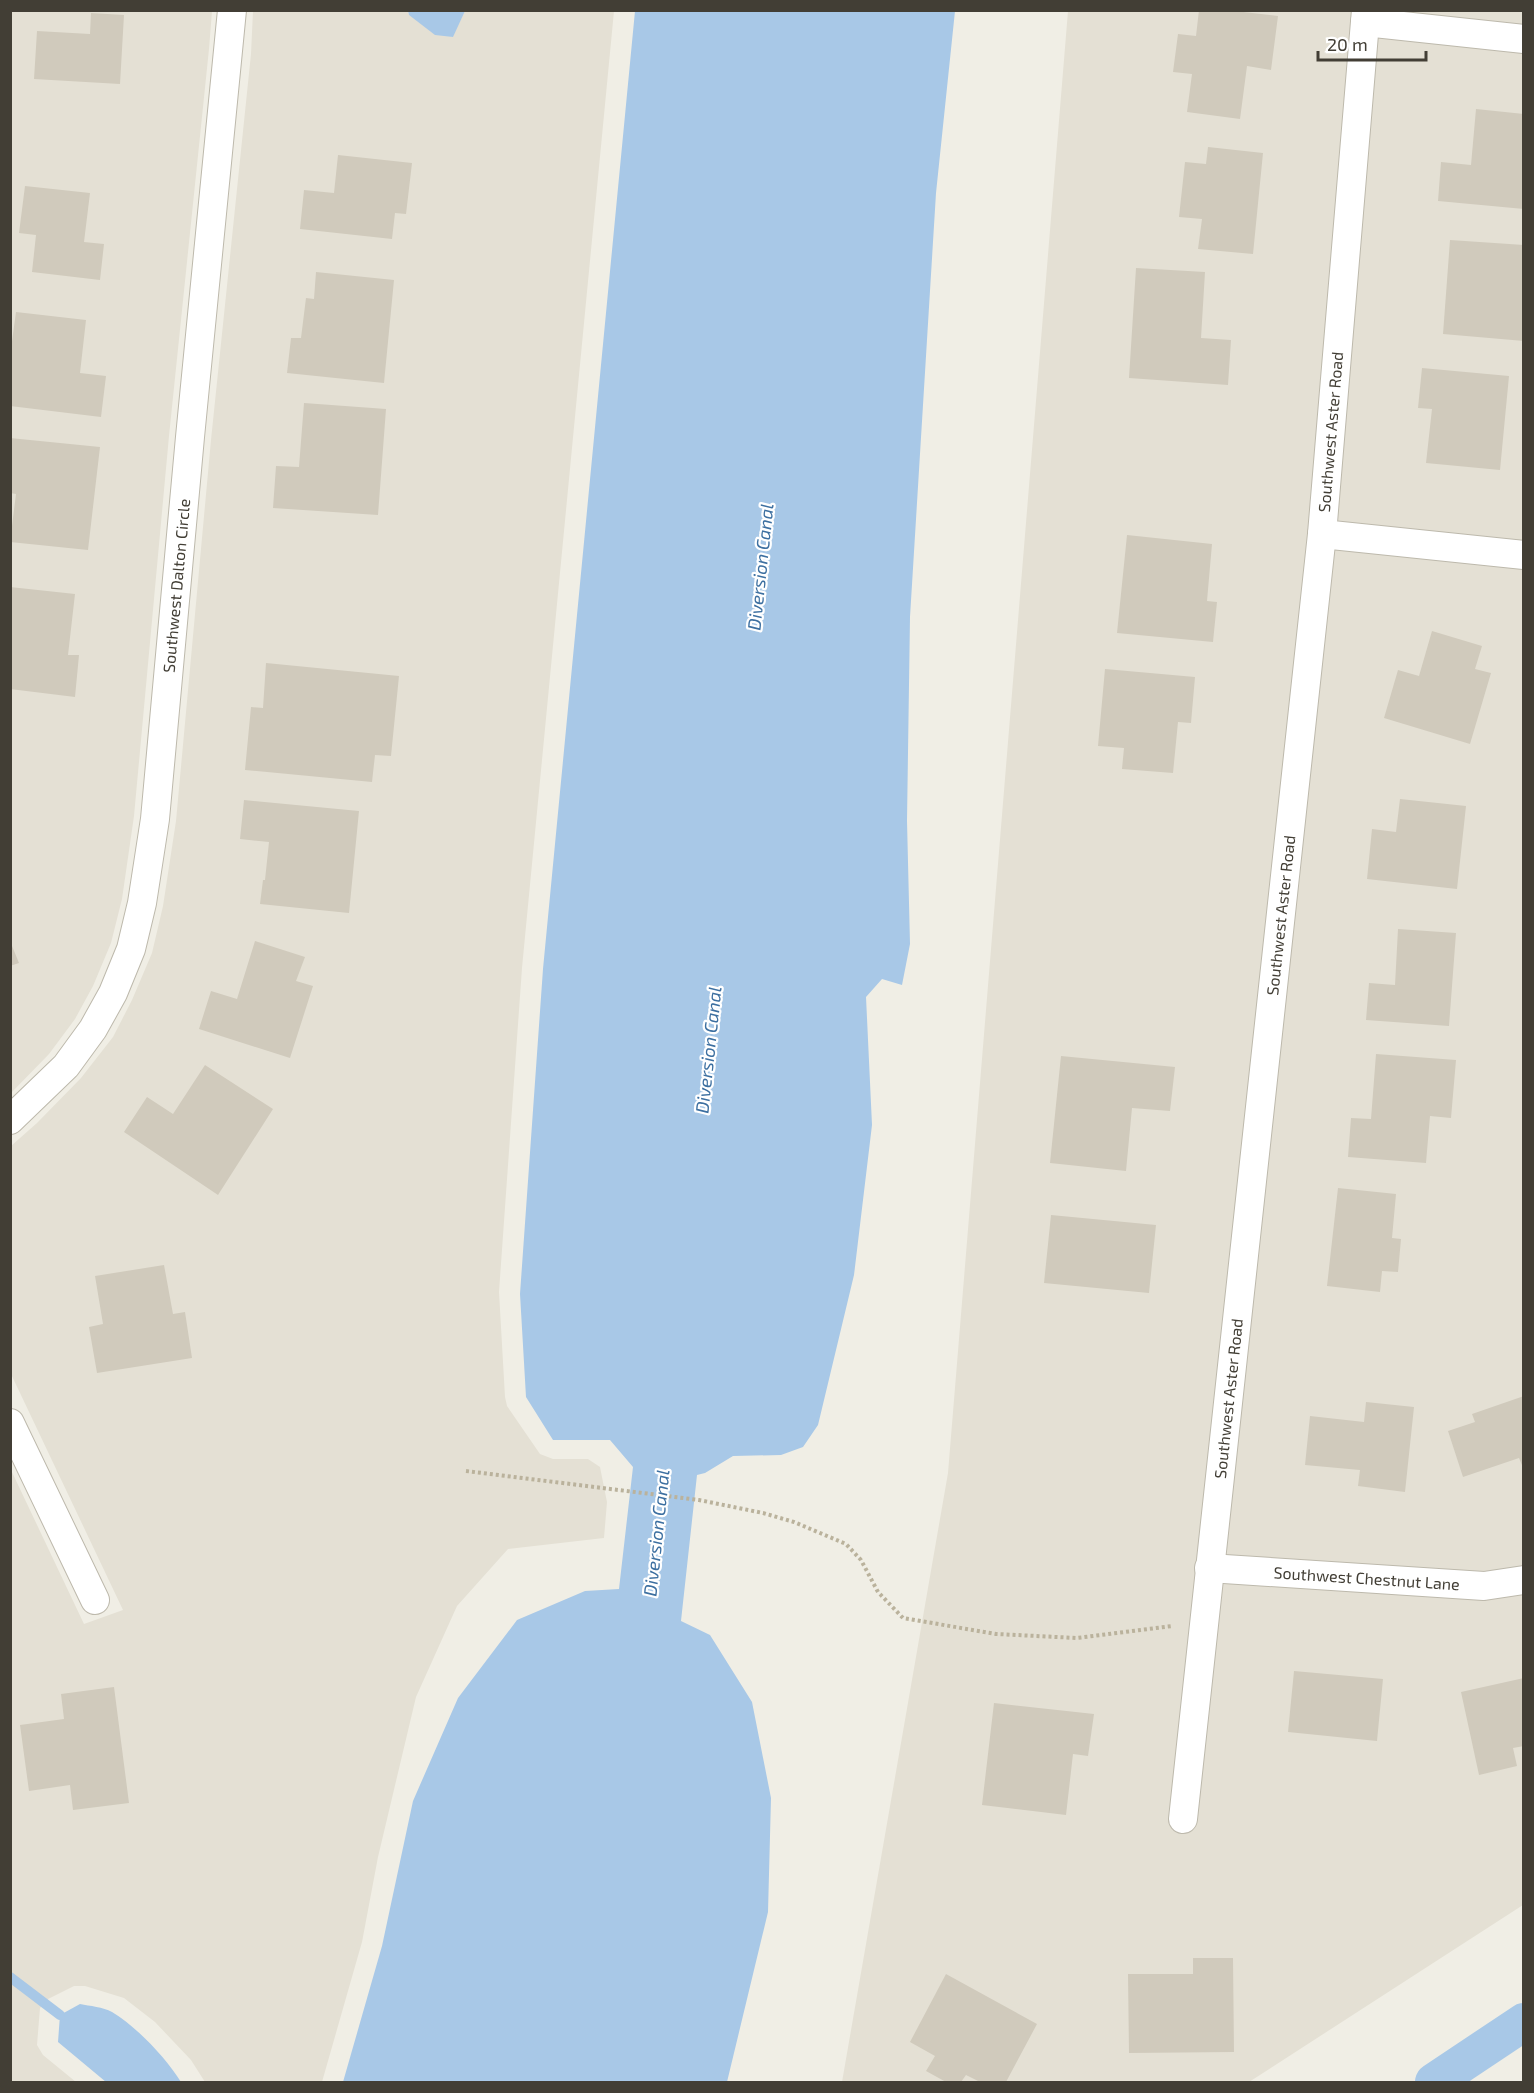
<svg xmlns="http://www.w3.org/2000/svg" width="1534" height="2093" font-family="'Exo 2',sans-serif">
	<rect width="100%" height="100%" fill="#f0eee5"/>
	<g fill="#e4e0d4">
		<polygon points="11,11 212,11 209,49 169,436 134,816 122,899 111,943 93,986 75,1019 49,1054 11,1093"/>
		<polygon points="253,11 408,11 409,15 452,37 465,11 614,11 522,968 499,1292 505,1397 507,1406 540,1454 553,1459 588,1459 600,1467 607,1502 604,1538 508,1549 457,1606 416,1697 378,1857 362,1942 322,2082 205,2082 191,2060 155,2022 124,1998 85,1986 74,1986 48,1999 40,2008 37,2045 43,2055 76,2082 11,2082 11,1470 84,1624 123,1610 11,1374 11,1146 37,1123 81,1078 113,1037 132,1000 152,953 163,906 176,821 211,440 251,54"/>
		<polygon points="1068,11 1523,11 1523,1905 1249,2082 842,2082 948,1473"/>
	</g>
	<g fill="#a8c8e7">
		<polygon points="408,11 408,10 465,11 453,37 435,35 409,15"/>
		<polygon points="635,11 955,11 936,193 910,617 907,821 910,944 902,985 882,979 866,997 872,1125 854,1275 818,1425 803,1447 781,1455 733,1456 705,1473 697,1475 681,1621 710,1635 752,1702 771,1798 768,1912 727,2082 343,2082 382,1946 413,1801 458,1698 517,1620 585,1591 619,1589 633,1467 610,1440 553,1440 526,1397 520,1294 543,969"/>
		<path d="M80 2004C90 2006 103 2007 112 2012 137 2027 166 2058 181 2082H106L58 2042 60 2015Z"/>
	</g>
	<g fill="none" stroke-linecap="round" stroke-linejoin="round">
		<polyline stroke="#a8c8e7" stroke-width="10" points="10,1977 60,2015"/>
		<polyline stroke="#a8c8e7" stroke-width="38" points="1434,2082 1524,2022"/>
	</g>
	<g fill="#d0cabc">
		<polygon points="1199,10 1226,10 1278,16 1271,70 1247,66 1240,119 1187,112 1192,74 1173,72 1178,34 1196,36"/>
		<polygon points="91,13 124,15 120,84 34,79 37,31 90,34"/>
		<polygon points="1476,109 1524,114 1524,209 1438,201 1441,162 1471,165"/>
		<polygon points="1208,147 1263,153 1253,254 1198,249 1202,219 1179,217 1185,162 1206,164"/>
		<polygon points="338,155 412,163 406,214 395,213 392,239 300,229 304,190 334,193"/>
		<polygon points="25,186 90,193 84,242 104,244 100,280 32,272 36,235 19,233"/>
		<polygon points="1450,240 1524,245 1524,341 1443,334"/>
		<polygon points="1136,268 1205,272 1201,338 1231,340 1228,385 1129,378"/>
		<polygon points="316,272 394,280 384,383 287,373 291,338 301,338 306,298 314,299"/>
		<polygon points="16,312 86,320 80,373 106,376 101,417 10,406 10,356"/>
		<polygon points="1422,368 1509,376 1500,470 1426,463 1432,409 1418,408"/>
		<polygon points="304,403 386,409 378,515 273,508 276,466 299,467"/>
		<polygon points="10,438 100,447 88,550 10,542 16,494 10,493"/>
		<polygon points="1127,535 1212,544 1207,601 1217,602 1213,642 1117,633"/>
		<polygon points="10,587 75,594 68,655 79,655 75,697 10,689"/>
		<polygon points="1432,631 1482,646 1475,669 1491,673 1470,744 1384,718 1398,670 1419,676"/>
		<polygon points="266,663 399,676 391,756 375,755 372,782 245,770 251,707 263,708"/>
		<polygon points="1105,669 1195,677 1191,723 1178,722 1173,773 1122,769 1124,748 1098,746"/>
		<polygon points="1400,799 1466,806 1457,889 1367,879 1372,829 1396,832"/>
		<polygon points="244,800 359,811 349,913 260,904 263,880 265,880 269,842 240,839"/>
		<polygon points="1398,929 1456,933 1449,1026 1366,1020 1369,983 1395,985"/>
		<polygon points="10,941 19,963 10,966"/>
		<polygon points="255,941 305,957 296,981 313,986 290,1058 199,1029 211,991 237,999"/>
		<polygon points="1376,1054 1456,1060 1451,1118 1430,1116 1426,1163 1348,1157 1351,1118 1371,1119"/>
		<polygon points="1061,1056 1175,1067 1170,1111 1132,1108 1126,1171 1050,1163"/>
		<polygon points="205,1065 273,1109 218,1195 124,1132 147,1097 173,1114"/>
		<polygon points="1338,1188 1396,1194 1392,1238 1401,1239 1398,1272 1382,1271 1380,1292 1327,1286"/>
		<polygon points="1051,1215 1156,1225 1149,1293 1044,1283"/>
		<polygon points="164,1265 173,1314 185,1312 192,1358 97,1373 89,1327 103,1324 95,1276"/>
		<polygon points="1524,1396 1524,1470 1519,1458 1463,1477 1448,1431 1475,1422 1472,1414"/>
		<polygon points="1366,1402 1414,1407 1405,1492 1358,1486 1360,1470 1305,1465 1310,1416 1364,1422"/>
		<polygon points="1294,1671 1383,1679 1377,1741 1288,1732"/>
		<polygon points="1524,1678 1524,1746 1513,1748 1517,1766 1479,1775 1461,1692"/>
		<polygon points="114,1687 129,1803 73,1810 70,1785 29,1791 20,1725 64,1719 61,1694"/>
		<polygon points="994,1703 1094,1714 1088,1756 1073,1754 1066,1815 982,1805"/>
		<polygon points="1193,1958 1233,1958 1234,2052 1129,2053 1128,1974 1193,1974"/>
		<polygon points="946,1974 1037,2024 1006,2082 980,2082 966,2075 961,2082 946,2082 926,2071 935,2056 910,2042"/>
	</g>
	<g fill="none" stroke-linecap="round" stroke-linejoin="round">
		<defs>
			<g id="minor">
				<polyline points="1365,22 1524,39"/>
				<polyline points="1322,534 1524,555"/>
				<path id="s1" d="M10 1120 66 1066 93 1029 113 993 131 949 142 903 155 819 190 437 232 10"/>
				<polyline points="10,1423 95,1600"/>
				<path id="s2" d="M1209 1568 1484 1586 1524 1580"/>
				<path id="s3" d="M1183 1819 1322 534 1366 10"/>
			</g>
		</defs>
		<use href="#minor" stroke="#bdb9ac" stroke-width="30"/>
		<polyline stroke="#bab29c" stroke-width="4" stroke-dasharray="3 3" stroke-linecap="butt" points="466,1471 699,1500 763,1513 794,1522 846,1544 861,1560 878,1592 903,1618 996,1634 1077,1638 1172,1626"/>
		<use href="#minor" stroke="#fff" stroke-width="28"/>
	</g>
	<g text-anchor="middle" stroke-width="4.5" stroke-linejoin="round" paint-order="stroke">
		<g font-size="16" fill="#423e35" stroke="#fff">
			<text dy="6" stroke="none"><textPath href="#s3" startOffset="1395">Southwest Aster Road</textPath></text>
			<text dy="6" stroke="none"><textPath href="#s1" startOffset="579">Southwest Dalton Circle</textPath></text>
			<text dy="6" stroke="none"><textPath href="#s3" startOffset="909">Southwest Aster Road</textPath></text>
			<text dy="6" stroke="none"><textPath href="#s3" startOffset="423">Southwest Aster Road</textPath></text>
			<text dy="6" stroke="none"><textPath href="#s2" startOffset="158">Southwest Chestnut Lane</textPath></text>
		</g>
		<g font-size="18" font-style="italic" fill="#3c6fa0" stroke="#fff">
			<text transform="translate(761 567) rotate(-84)" y="6">Diversion Canal</text>
			<text transform="translate(709 1050) rotate(-84)" y="6">Diversion Canal</text>
			<text transform="translate(657 1533) rotate(-84)" y="6">Diversion Canal</text>
		</g>
	</g>
	<rect width="1534" height="2093" fill="none" stroke="#423e35" stroke-width="24"/>
	<path d="M1318 51v9h108v-9" fill="none" stroke="#423e35" stroke-width="3"/>
	<text x="1327" y="51" font-size="18" fill="#423e35" stroke="#ffffff" stroke-width="4.5" paint-order="stroke">20 m</text>
</svg>
